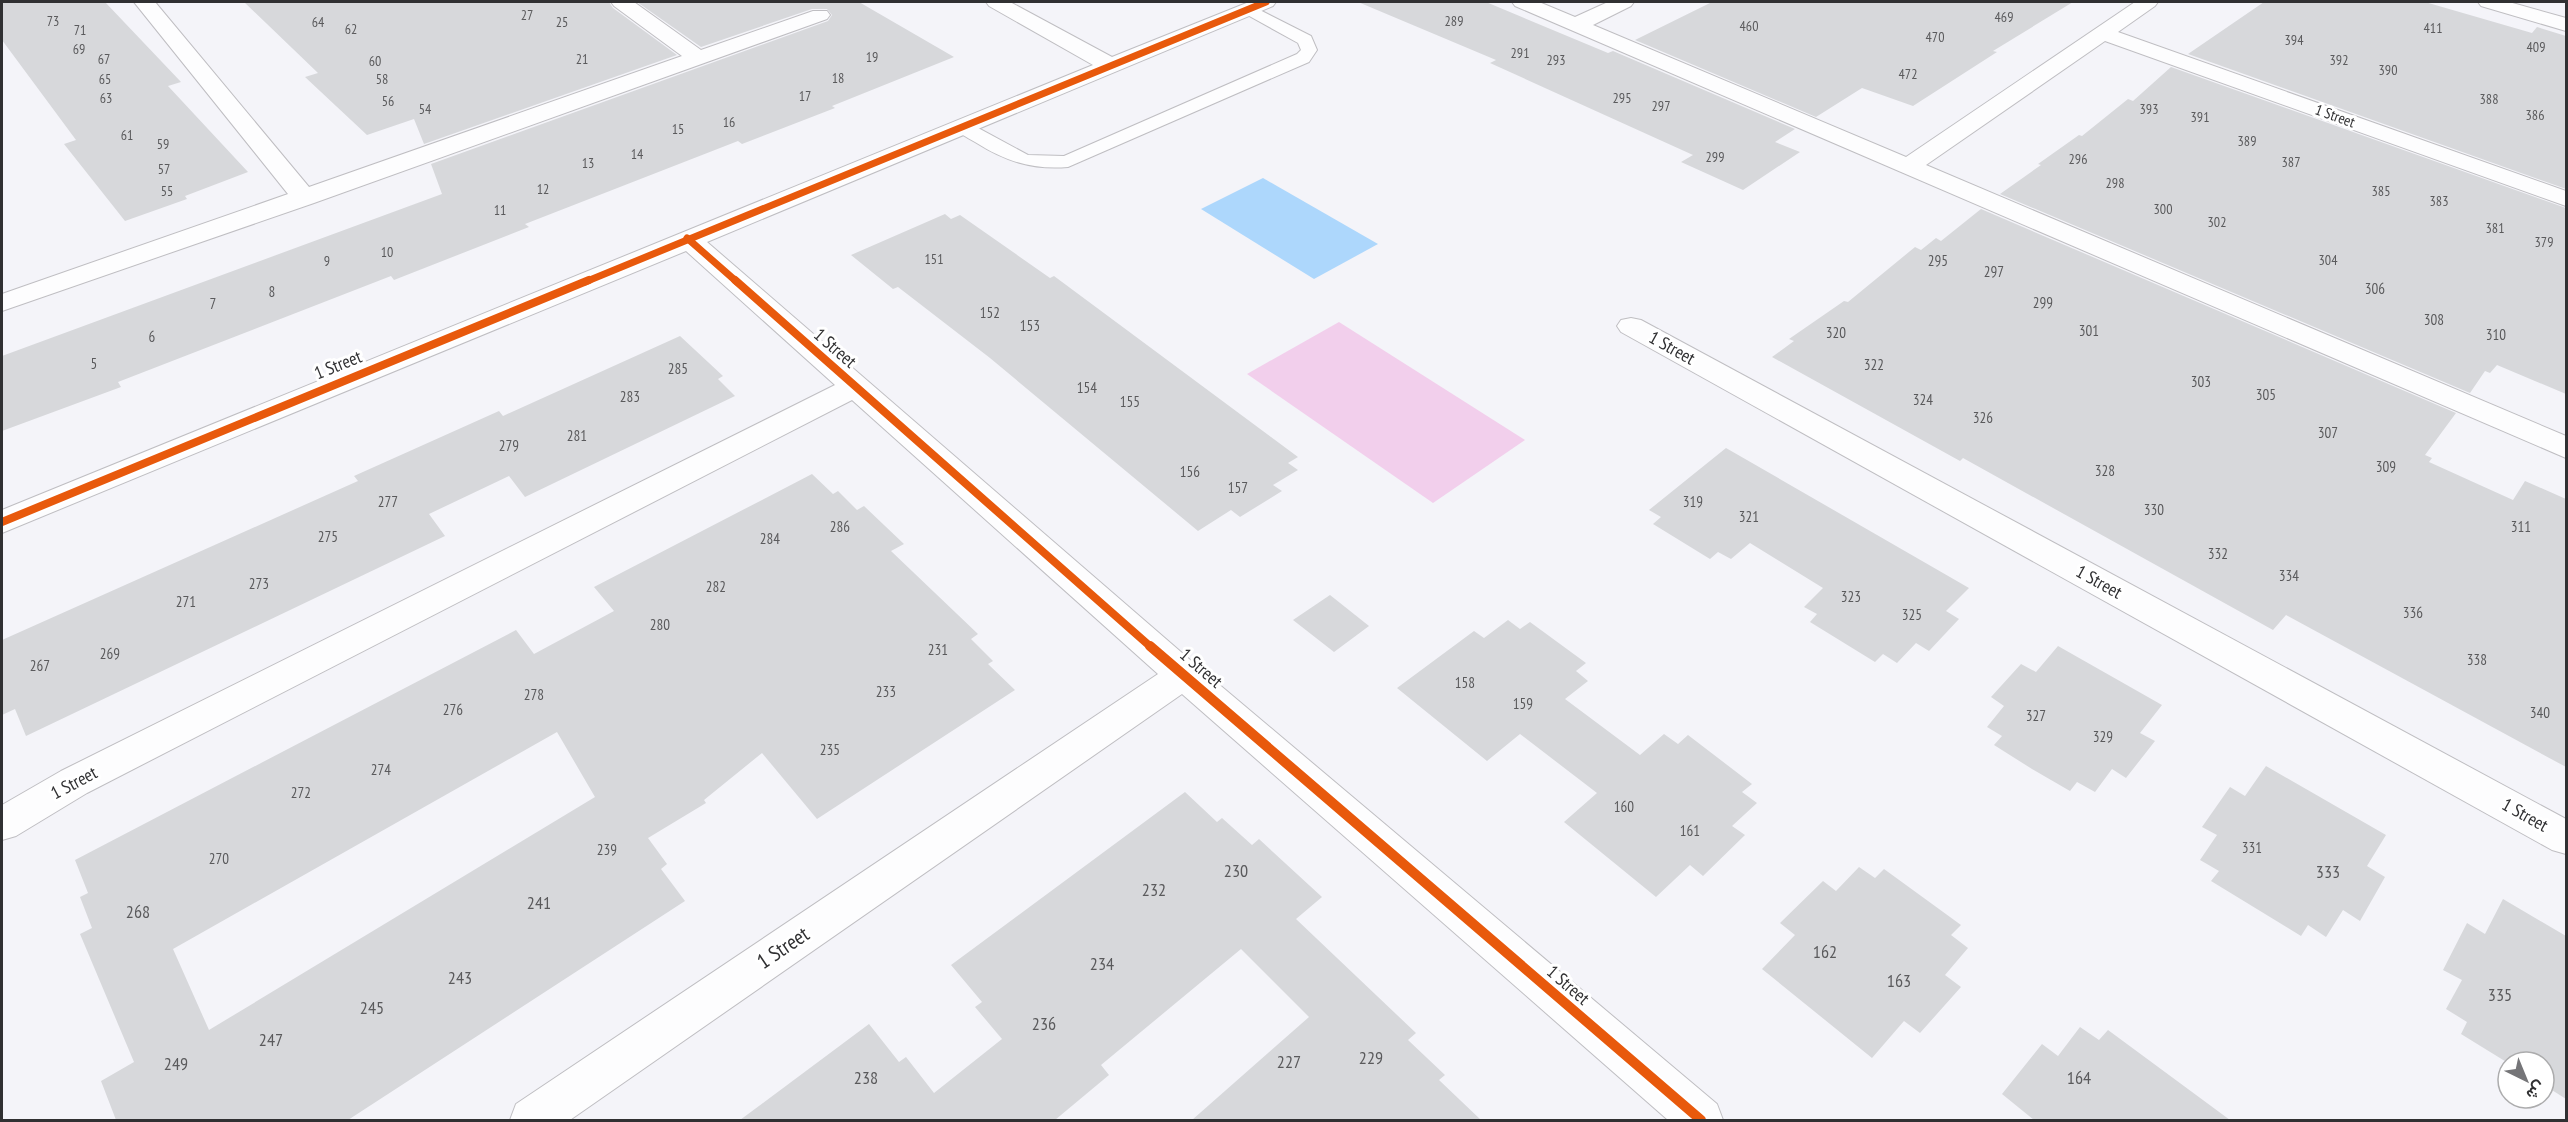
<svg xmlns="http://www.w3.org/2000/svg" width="2568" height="1122" font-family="'PT Sans Narrow',Vazirmatn,sans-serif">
	<rect width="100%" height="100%" fill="#f4f4f9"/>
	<polygon fill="#f2cfec" points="1339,322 1525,440 1433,503 1247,374"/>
	<polygon fill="#add7fc" points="1263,178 1378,244 1314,279 1201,209"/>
	<g fill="#d7d8db" fill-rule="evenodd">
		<polygon points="2,2 105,2 181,82 168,86 248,172 185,196 187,199 125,221 64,144 76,140 2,40"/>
		<polygon points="244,2 609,2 613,8 677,55 424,144 414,119 367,135 305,77 318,73"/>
		<polygon points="637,2 859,2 954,57 832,106 835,108 742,144 738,141 525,224 529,227 394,280 391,276 118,382 121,387 2,431 2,356 442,194 431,164 828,21 832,15 827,9 812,9 701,47"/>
		<polygon points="1358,2 1486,2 1608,53 1613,51 1795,129 1775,142 1800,152 1743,190 1681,162 1693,155 1490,63 1496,60"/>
		<polygon points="1712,2 2073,2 1993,51 1997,52 1913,106 1862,88 1816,117 1635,40"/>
		<polygon points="2264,2 2425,2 2532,33 2537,27 2566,36 2566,189 2188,54"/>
		<polygon points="2171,67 2566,208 2566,394 2497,365 2490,373 2485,371 2470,393 2000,194 2041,165 2038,164 2079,135 2082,136 2128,99 2133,101"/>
		<polygon points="1981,209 2456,413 2425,455 2432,458 2429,462 2513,500 2525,481 2566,499 2566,767 2286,615 2273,630 1963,458 1960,461 1772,357 1794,341 1789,339 1844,301 1848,302 1915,247 1921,250 1936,238 1941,241"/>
		<polygon points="945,214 951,219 960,215 1050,278 1054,276 1298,457 1288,463 1298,470 1273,485 1282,491 1240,517 1231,510 1198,531 990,358 898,287 893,289 851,255"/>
		<polygon points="680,336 723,376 718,379 735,396 525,497 509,476 429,514 445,536 26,736 15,709 2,715 2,640 358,481 354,476 499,411 503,416"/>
		<polygon points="1726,448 1969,588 1946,611 1959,619 1929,651 1916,643 1897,663 1883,654 1875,662 1810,622 1817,614 1804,607 1823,588 1750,543 1731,559 1718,552 1710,559 1653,524 1661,517 1649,510"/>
		<path d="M812 474 833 494 838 491 857 510 864 506 904 544 891 551 978 634 971 639 993 661 988 664 1015 690 817 819 762 753 704 800 706 803 648 838 667 864 661 869 685 901 348 1120H116L101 1081 134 1062 80 934 92 928 80 897 88 893 75 860 516 630 534 654 614 611 594 587ZM557 732 595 797 209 1030 173 949Z"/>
		<polygon points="1330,595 1369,626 1334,652 1293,620"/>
		<polygon points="1508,620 1520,629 1530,622 1586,663 1576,671 1588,681 1565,699 1640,755 1664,734 1678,744 1688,735 1752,784 1742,792 1757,803 1732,826 1745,835 1703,876 1690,865 1656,897 1564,822 1597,793 1520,734 1487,761 1397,688 1474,631 1484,638"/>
		<polygon points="2058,646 2162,705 2140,733 2155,741 2126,778 2112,769 2095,792 2077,782 2070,791 2032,769 1994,745 2002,736 1987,727 2004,706 1991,697 2021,664 2036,672"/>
		<polygon points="2266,766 2386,835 2367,866 2385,877 2360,921 2343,910 2326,937 2308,925 2301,936 2211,881 2219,871 2200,860 2217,835 2202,827 2230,787 2245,796"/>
		<polygon points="1185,792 1217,822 1222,818 1252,845 1259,839 1322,897 1296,919 1416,1033 1408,1040 1445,1075 1439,1080 1481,1120 1192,1120 1309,1017 1241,949 1101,1065 1109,1075 1055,1120 740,1120 869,1024 899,1062 906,1057 934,1093 1002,1039 975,1007 982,1002 951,965"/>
		<polygon points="1859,867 1875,878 1884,869 1961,925 1951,935 1968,948 1945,975 1961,987 1920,1033 1904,1021 1872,1058 1762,969 1795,935 1780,923 1823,881 1836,891"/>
		<polygon points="2503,899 2566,936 2566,1099 2544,1085 2544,1062 2508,1063 2461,1034 2467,1022 2446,1009 2462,980 2443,970 2467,923 2485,934"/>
		<polygon points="2080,1027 2099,1040 2108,1030 2230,1120 2034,1120 2002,1094 2042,1044 2058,1056"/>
	</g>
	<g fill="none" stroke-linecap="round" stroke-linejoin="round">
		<defs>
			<path id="lane" d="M1248 4 1311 36 1317 50 1309 62 1068 167C1032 170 1005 161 975 142 967 137 957 133 952 126L961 121 967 122 1028 155 1064 156 1297 54 1301 50 1298 43 1242 12 1240 9Z"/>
			<g id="street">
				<polygon points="134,2 155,2 309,187 682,56 614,6 611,2 634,2 701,50 813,11 827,11 830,15 827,19 314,203 2,311 2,294 288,194"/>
				<polygon points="986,2 1010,2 1112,57 1249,2 1276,2 1273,6 707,242 1196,665 1717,1104 1723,1120 1668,1120 1182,694 570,1120 510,1120 516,1104 1158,674 852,400 87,793 16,836 2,840 2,805 61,771 835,385 686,251 2,533 2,510 1093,65 989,6"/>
				<polygon points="1512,2 1539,2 1575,17 1608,2 1634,2 1631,6 1593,25 1906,157 2135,2 2158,2 2155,6 2118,32 2566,191 2566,206 2105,41 1926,165 2566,436 2566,458 1515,6"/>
				<polygon points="2478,2 2509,2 2566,18 2566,31 2481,6"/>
				<polygon points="1631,318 1641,320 2566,819 2566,854 2552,850 1621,332 1617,326 1621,320"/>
			</g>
		</defs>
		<use href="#lane" stroke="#bfbec2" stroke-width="2"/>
		<use href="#street" stroke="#bfbec2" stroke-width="2"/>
		<use href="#lane" fill="#fdfdfe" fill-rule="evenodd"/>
		<use href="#street" fill="#fdfdfe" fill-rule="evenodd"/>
		<defs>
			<g id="cycleway-far2">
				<polyline points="687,238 737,282"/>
				<polyline points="585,282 1266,2"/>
			</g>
			<g id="cycleway-far1">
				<polyline points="735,280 1152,648"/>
				<polyline points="2,522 589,280"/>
			</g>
			<polyline id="cycleway" points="1150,646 1701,1120"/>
		</defs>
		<use href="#cycleway-far2" stroke="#fff" stroke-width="10"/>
		<use href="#cycleway-far1" stroke="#fff" stroke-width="12"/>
		<use href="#cycleway" stroke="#fff" stroke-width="14"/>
		<use href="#cycleway-far2" stroke="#e8590c" stroke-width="7"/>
		<use href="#cycleway-far1" stroke="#e8590c" stroke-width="8"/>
		<use href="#cycleway" stroke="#e8590c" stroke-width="10"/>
	</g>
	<g text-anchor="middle" stroke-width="6" stroke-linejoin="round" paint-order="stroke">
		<g font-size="14" fill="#5a5a5c">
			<text x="527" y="20">27</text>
			<text x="2004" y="22">469</text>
			<text x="53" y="26">73</text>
			<text x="1454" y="26">289</text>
			<text x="318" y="27">64</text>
			<text x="562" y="27">25</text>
			<text x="1749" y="31">460</text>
			<text x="2433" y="33">411</text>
			<text x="351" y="34">62</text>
			<text x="80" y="35">71</text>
			<text x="1935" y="42">470</text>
			<text x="2294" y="45">394</text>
			<text x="2536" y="52">409</text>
			<text x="79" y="54">69</text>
			<text x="1520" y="58">291</text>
			<text x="872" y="62">19</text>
			<text x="104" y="64">67</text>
			<text x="582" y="64">21</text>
			<text x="1556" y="65">293</text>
			<text x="2339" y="65">392</text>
			<text x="375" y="66">60</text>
			<text x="2388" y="75">390</text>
			<text x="1908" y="79">472</text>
			<text x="838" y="83">18</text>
			<text x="105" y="84">65</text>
			<text x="382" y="84">58</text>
			<text x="805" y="101">17</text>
			<text x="106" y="103">63</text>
			<text x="1622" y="103">295</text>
			<text x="2489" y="104">388</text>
			<text x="388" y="106">56</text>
			<text x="1661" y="111">297</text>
			<text x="425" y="114">54</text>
			<text x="2149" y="114">393</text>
			<text x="2535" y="120">386</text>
			<text x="2200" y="122">391</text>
			<text x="729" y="127">16</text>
			<text x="678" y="134">15</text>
			<text x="127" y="140">61</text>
			<text x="2247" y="146">389</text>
			<text x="163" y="149">59</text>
			<text x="637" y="159">14</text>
			<text x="1715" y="162">299</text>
			<text x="2078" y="164">296</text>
			<text x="2291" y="167">387</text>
			<text x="588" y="168">13</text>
			<text x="164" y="174">57</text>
			<text x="2115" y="188">298</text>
			<text x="543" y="194">12</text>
			<text x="167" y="196">55</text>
			<text x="2381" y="196">385</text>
			<text x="2439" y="206">383</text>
			<text x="2163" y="214">300</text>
			<text x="500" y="215">11</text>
			<text x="2217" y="227">302</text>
			<text x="2495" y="233">381</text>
			<text x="2544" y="247">379</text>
			<text x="387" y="257">10</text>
			<text x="934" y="264">151</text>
			<text x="2328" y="265">304</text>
			<text x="327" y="266">9</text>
		</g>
		<g font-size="15" fill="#303032" stroke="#fff">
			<text transform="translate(2335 116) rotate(20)" y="5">1 Street</text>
		</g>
		<g font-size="15" fill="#5a5a5c">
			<text x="1938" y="266">295</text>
			<text x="1994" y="277">297</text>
			<text x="2375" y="294">306</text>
			<text x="272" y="297">8</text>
			<text x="2043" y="308">299</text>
			<text x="213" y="309">7</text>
			<text x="990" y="318">152</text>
			<text x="2434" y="325">308</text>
			<text x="1030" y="331">153</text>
			<text x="2089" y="336">301</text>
			<text x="1836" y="338">320</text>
			<text x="2496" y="340">310</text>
			<text x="152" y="342">6</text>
			<text x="94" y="369">5</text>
			<text x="1874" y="370">322</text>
			<text x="678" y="374">285</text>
			<text x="2201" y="387">303</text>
			<text x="1087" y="393">154</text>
			<text x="2266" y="400">305</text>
			<text x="630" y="402">283</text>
			<text x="1923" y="405">324</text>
			<text x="1130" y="407">155</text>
			<text x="1983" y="423">326</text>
			<text x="2328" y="438">307</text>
			<text x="577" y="441">281</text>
			<text x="509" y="451">279</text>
			<text x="2386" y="472">309</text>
			<text x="2105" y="476">328</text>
			<text x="1190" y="477">156</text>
			<text x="1238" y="493">157</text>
			<text x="388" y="507">277</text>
			<text x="1693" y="507">319</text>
			<text x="2154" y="515">330</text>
			<text x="1749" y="522">321</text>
			<text x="840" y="532">286</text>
			<text x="2521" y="532">311</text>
			<text x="328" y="542">275</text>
			<text x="770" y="544">284</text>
			<text x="2218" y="559">332</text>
			<text x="2289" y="581">334</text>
			<text x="259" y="589">273</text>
			<text x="716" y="592">282</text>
			<text x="1851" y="602">323</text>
			<text x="186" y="607">271</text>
			<text x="2413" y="618">336</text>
			<text x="1912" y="620">325</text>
			<text x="660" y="630">280</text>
			<text x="938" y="655">231</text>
			<text x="110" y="659">269</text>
			<text x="2477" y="665">338</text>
			<text x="40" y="671">267</text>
			<text x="1465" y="688">158</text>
			<text x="886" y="697">233</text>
			<text x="534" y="700">278</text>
			<text x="1523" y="709">159</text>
			<text x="453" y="715">276</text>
			<text x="2540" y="718">340</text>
			<text x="2036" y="721">327</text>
			<text x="2103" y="742">329</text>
			<text x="830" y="755">235</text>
			<text x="381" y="775">274</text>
			<text x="301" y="798">272</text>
			<text x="1624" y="812">160</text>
			<text x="1690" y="836">161</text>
			<text x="2252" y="853">331</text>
			<text x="607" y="855">239</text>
			<text x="219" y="864">270</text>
		</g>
		<g font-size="18" fill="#303032" stroke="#fff">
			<text transform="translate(835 348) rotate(41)" y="6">1 Street</text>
			<text transform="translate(1672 348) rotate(29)" y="6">1 Street</text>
			<text transform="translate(338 365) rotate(-22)" y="6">1 Street</text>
			<text transform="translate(2099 582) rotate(29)" y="6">1 Street</text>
			<text transform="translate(1201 668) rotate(41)" y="6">1 Street</text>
			<text transform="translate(74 783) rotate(-28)" y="6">1 Street</text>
			<text transform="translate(2525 815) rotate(29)" y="6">1 Street</text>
			<text transform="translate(1568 985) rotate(41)" y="6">1 Street</text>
		</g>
		<g font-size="18" fill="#5a5a5c">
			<text x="1236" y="877">230</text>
			<text x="2328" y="878">333</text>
			<text x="1154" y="896">232</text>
			<text x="539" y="909">241</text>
			<text x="138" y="918">268</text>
			<text x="1825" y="958">162</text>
			<text x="1102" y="970">234</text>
			<text x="460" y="984">243</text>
			<text x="1899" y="987">163</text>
			<text x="2500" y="1001">335</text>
			<text x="372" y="1014">245</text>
			<text x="1044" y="1030">236</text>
			<text x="271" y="1046">247</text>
			<text x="1371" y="1064">229</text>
			<text x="1289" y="1068">227</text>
			<text x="176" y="1070">249</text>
			<text x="866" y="1084">238</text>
			<text x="2079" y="1084">164</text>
		</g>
		<g font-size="21" fill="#303032" stroke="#fff">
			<text transform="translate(783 948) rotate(-34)" y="7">1 Street</text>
		</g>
	</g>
	<rect width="2568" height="1122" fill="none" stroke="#303032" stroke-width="6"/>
	<g transform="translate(2526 1080) rotate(137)"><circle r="28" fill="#ffffff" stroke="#acacad" stroke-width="1.5"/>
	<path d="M0-4.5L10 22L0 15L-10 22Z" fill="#757578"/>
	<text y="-9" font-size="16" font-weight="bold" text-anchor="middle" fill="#303032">ش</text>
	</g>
</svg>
